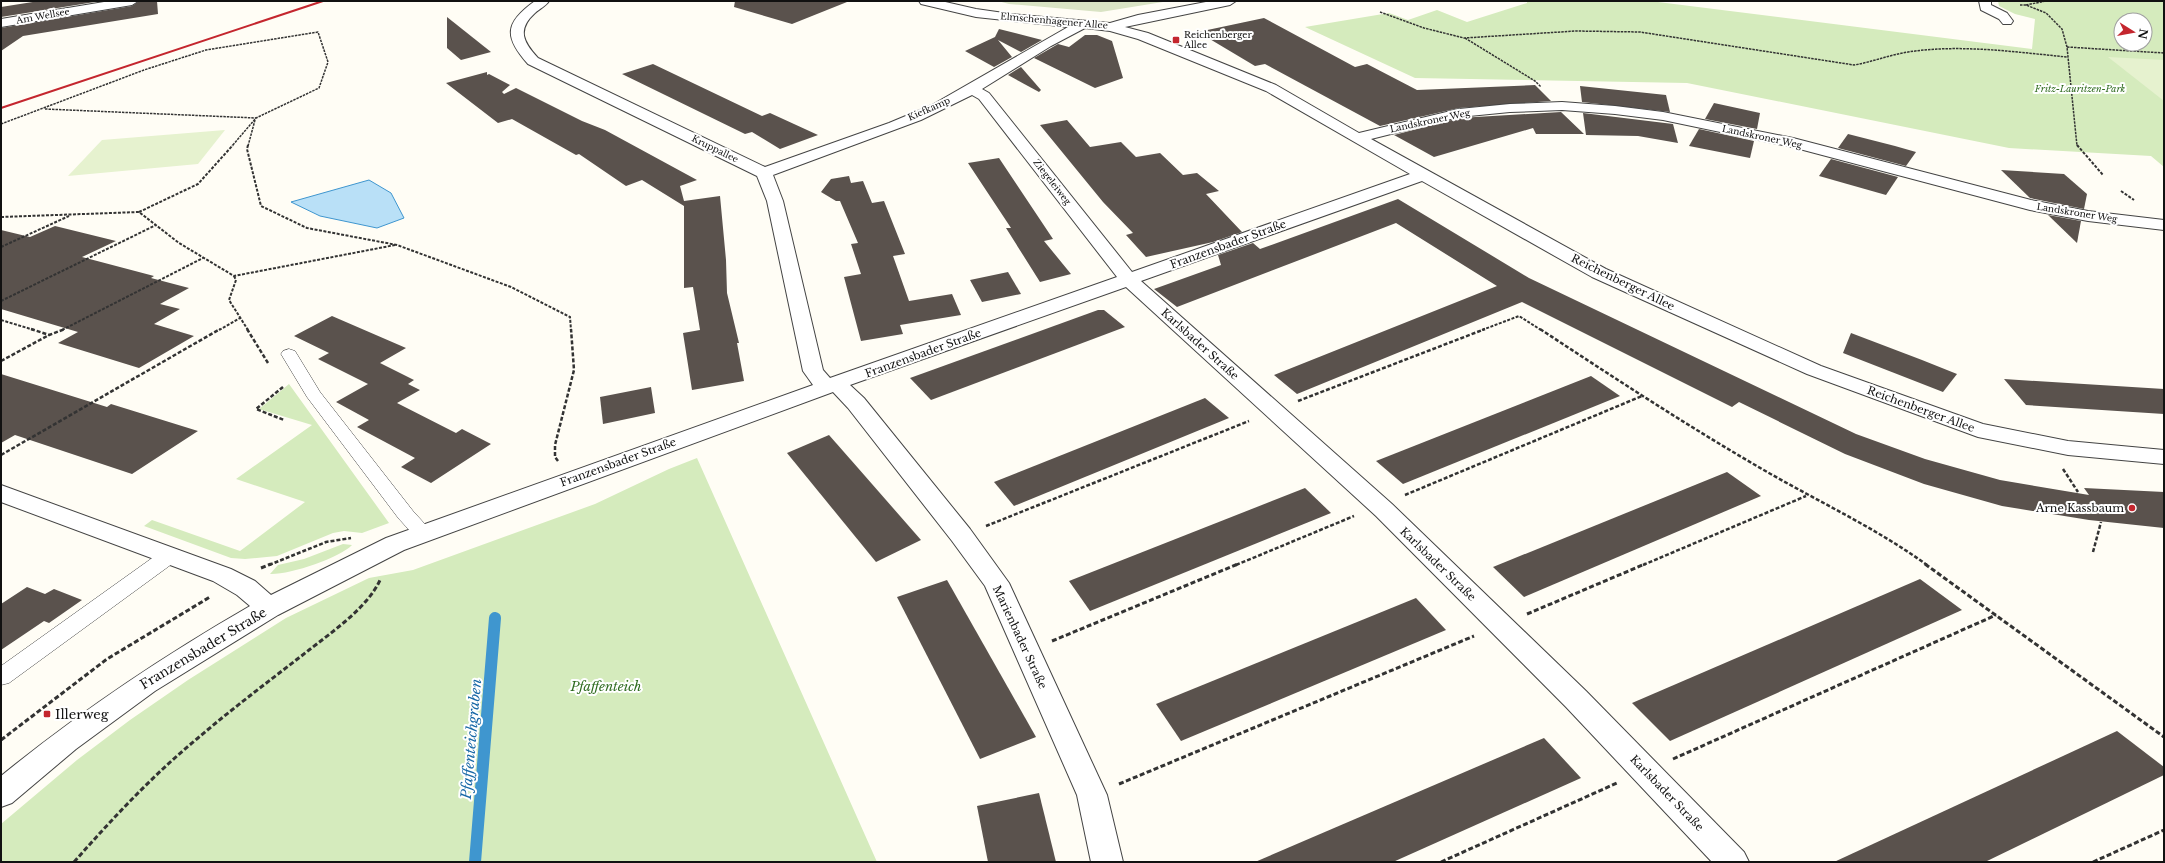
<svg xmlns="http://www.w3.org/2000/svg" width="2165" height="863" font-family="'Libre Baskerville',serif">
	<rect width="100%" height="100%" fill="#fffdf5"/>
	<g fill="#d5ebbd" fill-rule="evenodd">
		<path d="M1527 1H1650L2032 49 2035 19 2015 14 1999 6 1998 1H2164V167L2151 156 2009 148 1687 83 1415 78 1305 27 1389 13 1408 20 1437 10 1467 22 1527 3ZM2121 20H2145V44H2121Z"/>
		<polygon points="289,384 389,523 362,533 344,531 333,533 277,556 245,559 231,558 144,526 152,520 240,551 305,502 236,479 312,425 259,409"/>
		<polygon points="697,458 877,862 1,862 1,824 77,760 130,720 188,680 286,618 369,578 413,570 595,504 669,469"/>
		<path d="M343 544 352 545C340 558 289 575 270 574L278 565 304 559Z"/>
	</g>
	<polygon fill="#d9e3c4" points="998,1 1169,1 1101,12 1009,4"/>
	<g fill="#e6f2cf">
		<polygon points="2108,57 2164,60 2164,101"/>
		<polygon points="225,130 198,164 68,176 102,140"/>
	</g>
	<polygon fill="#b9e0f7" stroke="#3f96cf" points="369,180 391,193 404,218 377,228 320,216 291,202"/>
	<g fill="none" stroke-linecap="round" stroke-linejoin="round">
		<polyline stroke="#3f96cf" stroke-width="12" points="475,862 495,618"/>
	</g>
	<g fill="#5a524d">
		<polygon points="39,1 101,1 1,17 1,7"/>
		<polygon points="139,1 157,1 158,14 23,36 1,51 1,28 132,6"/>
		<polygon points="735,1 847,1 847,2 792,24 734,7"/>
		<polygon points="447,17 491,52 461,60 447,48"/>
		<polygon points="1264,18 1355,67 1367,64 1417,90 1535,85 1551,101 1459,108 1380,126 1265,64 1255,66 1198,32"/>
		<polygon points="999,29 1042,40 1021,52 998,40 1012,57 994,67 965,51 995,37"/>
		<polygon points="1085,35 1097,35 1112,41 1123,78 1095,88 1034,58 1058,44 1069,47"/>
		<polygon points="653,64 762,116 770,113 818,135 780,149 752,132 745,134 622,74"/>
		<polygon points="1021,67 1041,90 1039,92 1008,75"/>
		<polygon points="487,72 487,75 489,74 510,85 502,92 504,94 516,88 582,121 605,130 697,180 680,186 684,201 720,196 726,260 727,293 739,343 737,343 744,381 692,390 683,333 700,330 693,287 684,288 684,206 642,180 626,186 579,154 576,155 512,119 498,123 446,83"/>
		<polygon points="1580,86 1666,95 1670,112 1582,102"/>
		<polygon points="1714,103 1760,113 1757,129 1705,119"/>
		<polygon points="1561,112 1584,134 1536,134 1533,128 1434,157 1394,135 1459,118"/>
		<polygon points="1583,113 1673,124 1678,143 1638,136 1586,135"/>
		<polygon points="1067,120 1090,147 1121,142 1136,157 1160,153 1183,175 1197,173 1219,191 1206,194 1242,232 1213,242 1146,257 1126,235 1133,233 1103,202 1040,125"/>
		<polygon points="1699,129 1754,141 1750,158 1689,146"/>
		<polygon points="1848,134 1895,146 1916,152 1906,166 1838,148"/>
		<polygon points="999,158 1053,239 1044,241 1071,274 1040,282 1006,228 1011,228 968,163"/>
		<polygon points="1831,159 1898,177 1886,195 1819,176"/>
		<polygon points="2001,170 2064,174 2087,194 2084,209 2030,198"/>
		<polygon points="849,176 851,183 863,181 872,203 884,201 905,254 893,256 909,301 952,294 961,315 900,325 903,334 861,341 844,277 861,274 851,244 858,243 840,201 836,201 821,192 831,179"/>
		<polygon points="1398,199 1529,278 1856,434 1925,459 2000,480 2089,495 2084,488 2164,492 2164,528 2089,520 2002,506 1924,484 1845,454 1739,402 1732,407 1522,302 1297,394 1274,375 1497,286 1396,223 1177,307 1154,289 1221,265 1218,255 1253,243 1260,249"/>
		<polygon points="2048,215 2081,221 2077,243"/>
		<polygon points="55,226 116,241 82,257 154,276 151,278 189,288 160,304 180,309 154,324 194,336 139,368 58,343 78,332 1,309 1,230 30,237"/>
		<polygon points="1008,272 1021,294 982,302 970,280"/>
		<polygon points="1098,310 1104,310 1125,327 931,400 910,378"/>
		<polygon points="332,316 406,348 380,363 414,380 408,384 420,390 397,403 456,433 462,429 491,444 431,483 401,467 415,458 357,427 369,420 336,402 368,384 318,359 329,353 294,336"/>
		<polygon points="1851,333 1922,360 1957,374 1943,392 1843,353"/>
		<polygon points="1,374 107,407 111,404 198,431 132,474 15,435 1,443"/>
		<polygon points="1591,376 1620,396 1403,484 1376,461"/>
		<polygon points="2004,379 2164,389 2164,414 2026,405"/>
		<polygon points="651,387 655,413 603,424 600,397"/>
		<polygon points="1205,398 1229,418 1014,506 994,482"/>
		<polygon points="829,435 858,468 921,540 876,562 787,453"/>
		<polygon points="1727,472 1761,496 1524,597 1493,567"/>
		<polygon points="1305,488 1331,513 1090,611 1069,581"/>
		<polygon points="1920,579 1962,610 1670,741 1632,703"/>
		<polygon points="947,580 1036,737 980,759 897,597"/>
		<polygon points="27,587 45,594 54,589 82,600 49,623 44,621 1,650 1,604"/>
		<polygon points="1416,598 1446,630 1181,741 1156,704"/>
		<polygon points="2117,731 2164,767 2164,775 1985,862 1834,862"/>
		<polygon points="1544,738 1581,778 1393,862 1255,862"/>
		<polygon points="1039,793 1056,862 988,862 977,806"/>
	</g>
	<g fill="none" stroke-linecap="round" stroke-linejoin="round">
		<defs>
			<g id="service">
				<path d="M289 349 295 351 320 392 413 511 433 533 431 538C416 542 409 529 399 519L307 397 281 354 283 351Z"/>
				<polygon points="169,549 176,551 179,556 176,561 9,683 1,685 1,666 162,551"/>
			</g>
			<g id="minor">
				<polygon points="110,1 138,1 132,5 1,27 1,19"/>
				<path d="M535 1H549C546 6 539 9 535 13 516 30 524 43 538 58L765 167 889 123 932 105 1068 27 976 17 921 4 919 1H941L976 9 1011 14 1110 23 1138 15 1211 1H1236L1230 5 1125 27 1148 33 1276 85 1359 133 1459 109 1510 104 1562 102 1615 106 1663 112 1793 138 2031 200 2088 211 2164 220V230L2088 221 2030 210 1792 147 1663 120 1615 114 1562 110 1510 112 1459 117 1371 139 1606 269 1821 366 1983 424 2068 441 2164 450V464L2068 455 1978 437 1807 374 1592 277 1422 181 1141 281 1392 504 1586 691 1744 852 1749 862H1712L1566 707 1376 516 1126 287 850 385 864 398 970 529 1009 583 1107 795 1123 862H1091L1077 795 985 586 952 541 848 408 833 392 404 550 278 615 155 691 76 749 12 803 1 807V776C81 711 160 658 250 606L237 595 213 581 1 502V485L231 569 255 581 271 595 386 538 813 385 803 371 767 201 757 176 528 64C504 37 504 23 535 1ZM1085 28 1110 31 1138 39 1266 91 1410 174 1132 272 989 93 982 89 1051 46ZM972 95 979 99 1117 277 830 378 823 370 783 201 773 175 921 120Z"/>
				<polygon points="1979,1 1991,1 1991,5 2007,13 2013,21 2011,24 2003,24 1999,19 1981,10"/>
			</g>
		</defs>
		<use href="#service" stroke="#444" stroke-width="1"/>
		<use href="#minor" stroke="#444" stroke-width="2"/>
		<g stroke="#333" stroke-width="1.5" stroke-dasharray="2.5 1" stroke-linecap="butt">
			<polyline points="2020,5 2026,5 2046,13 2062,29 2067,47 2077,146"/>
			<polyline points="2026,5 2046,1"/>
			<path d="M1380 12 1424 28 1464 38 1576 31 1640 32 1854 65C1872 62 1889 55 1908 52 1960 44 2015 52 2067 57"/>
			<polyline points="1465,38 1535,81 1541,87"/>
			<polyline points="2067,47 2164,53"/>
			<polyline points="45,109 256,118"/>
			<polyline points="1,124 144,70 206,50 318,32 328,62 319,88 256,118 232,146"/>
			<polyline points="248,146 255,120"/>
		</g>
		<g stroke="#333" stroke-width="2" stroke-dasharray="3 1.5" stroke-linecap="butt">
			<polyline points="248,145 247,149 261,206 307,228 397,245 511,287 570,317 571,330"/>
			<polyline points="2077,145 2103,175"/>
			<polyline points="2121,191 2134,200"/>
			<polyline points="139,212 198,184 233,145"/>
			<polyline points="1,217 139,212 179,243 234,276 395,245"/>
			<polyline points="1,247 69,216"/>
			<polyline points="234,276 236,280 229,300 248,330"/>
			<polyline points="1,301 156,225"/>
			<polyline points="1,320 34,330"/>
			<polyline points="62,330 203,258"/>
			<polyline points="219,330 240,318"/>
			<polyline points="1482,330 1519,316 1541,330"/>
		</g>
		<g stroke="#333" stroke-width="2.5" stroke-dasharray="4 2" stroke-linecap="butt">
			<polyline points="31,329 49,335"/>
			<polyline points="247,329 268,363"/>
			<path d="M1540 329C1613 377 1686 425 1762 469 1817 501 1876 528 1927 565"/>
			<polyline points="1,361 49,335 65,329"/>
			<polyline points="283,387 256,409 284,420"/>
			<polyline points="1298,401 1485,329"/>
			<polyline points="1,455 220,329"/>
			<polyline points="558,461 555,457 555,445 574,370 571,329"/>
			<polyline points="2063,469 2078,492"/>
			<polyline points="1405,495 1642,396"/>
			<polyline points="986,526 1249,421"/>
			<polyline points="2093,552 2101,522"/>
			<polyline points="269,565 326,542 351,538"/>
			<polyline points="1236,565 1354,516"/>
			<polyline points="1643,565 1806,496"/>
		</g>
		<g stroke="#333" stroke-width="3" stroke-dasharray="5 2.5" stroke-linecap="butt">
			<polyline points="1925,564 2164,737"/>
			<polyline points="261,568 271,564"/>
			<polyline points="1527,614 1645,564"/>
			<polyline points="1052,641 1238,564"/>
			<polyline points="1,740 107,659 210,597"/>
			<polyline points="1673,759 1996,615"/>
			<polyline points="1119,784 1474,636"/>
			<path d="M74 862C113 818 153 775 198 738 234 707 272 679 309 650 332 632 368 607 380 580"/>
			<polyline points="1441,862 1617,783"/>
			<polyline points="2093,862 2164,830"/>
		</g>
		<use href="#service" fill="#fff" fill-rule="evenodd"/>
		<use href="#minor" fill="#fff" fill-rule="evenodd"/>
		<polyline stroke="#c4262e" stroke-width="2" points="1,108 323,1"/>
	</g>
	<g fill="#c4262e" stroke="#fff" stroke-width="1.5">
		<rect x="1172" y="36" width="8" height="8" rx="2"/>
		<circle cx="2132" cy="508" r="4"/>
		<rect x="43" y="710" width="8" height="8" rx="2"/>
	</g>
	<g text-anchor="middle" stroke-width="4" stroke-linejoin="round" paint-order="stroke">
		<g font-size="9" fill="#111" stroke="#fff">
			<text transform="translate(43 16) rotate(-10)" y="3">Am Wellsee</text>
			<text transform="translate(1054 21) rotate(5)" y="3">Elmschenhagener Allee</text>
			<text transform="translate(929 109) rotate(-24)" y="3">Kiefkamp</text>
			<text transform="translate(1430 121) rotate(-12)" y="3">Landskroner Weg</text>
			<text transform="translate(1762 137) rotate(12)" y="3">Landskroner Weg</text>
			<text transform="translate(715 149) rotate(26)" y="3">Kruppallee</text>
			<text transform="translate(1052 182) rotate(52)" y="3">Ziegeleiweg</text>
			<text transform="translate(2077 213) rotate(9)" y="3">Landskroner Weg</text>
		</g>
		<g font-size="9" fill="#111" stroke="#fff" text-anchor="start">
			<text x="1184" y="38">Reichenberger<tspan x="1184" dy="10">Allee</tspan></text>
		</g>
		<g font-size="9" font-style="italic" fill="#2f6b1f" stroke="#fff">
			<text x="2080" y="92">Fritz-Lauritzen-Park</text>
		</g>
		<g font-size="11" fill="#111" stroke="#fff">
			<text transform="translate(1228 244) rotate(-20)" y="4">Franzensbader Straße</text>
			<text transform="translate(1623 282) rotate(26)" y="4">Reichenberger Allee</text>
			<text transform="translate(1200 344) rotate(42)" y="4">Karlsbader Straße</text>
			<text transform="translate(923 353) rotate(-20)" y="4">Franzensbader Straße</text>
			<text transform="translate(1921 409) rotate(20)" y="4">Reichenberger Allee</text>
			<text transform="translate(618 462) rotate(-20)" y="4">Franzensbader Straße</text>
			<text transform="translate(1438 564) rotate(44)" y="4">Karlsbader Straße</text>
			<text transform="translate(1020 637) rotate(65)" y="4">Marienbader Straße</text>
			<text transform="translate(1667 793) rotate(46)" y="4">Karlsbader Straße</text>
		</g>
		<g font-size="11" fill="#111" stroke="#fff" text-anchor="end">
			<text x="2124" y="512">Arne Kassbaum</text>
		</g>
		<g font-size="13" fill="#111" stroke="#fff">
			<text transform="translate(203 648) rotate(-31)" y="5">Franzensbader Straße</text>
		</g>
		<g font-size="13" font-style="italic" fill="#2f6b1f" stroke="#fff">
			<text x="606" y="691">Pfaffenteich</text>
		</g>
		<g font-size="13" fill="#111" stroke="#fff" text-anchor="start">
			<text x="55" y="719">Illerweg</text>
		</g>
		<g font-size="14" font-style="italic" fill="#1768a6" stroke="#fff">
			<text transform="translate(471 739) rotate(-85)" y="5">Pfaffenteichgraben</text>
		</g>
	</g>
	<rect width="2165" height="863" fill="none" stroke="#111111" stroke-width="4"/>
	<g transform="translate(2133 32) rotate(101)"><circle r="19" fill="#ffffff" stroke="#a0a0a0"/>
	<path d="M0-3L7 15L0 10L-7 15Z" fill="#c4262e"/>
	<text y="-6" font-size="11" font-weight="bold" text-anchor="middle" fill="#111111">N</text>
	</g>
</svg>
